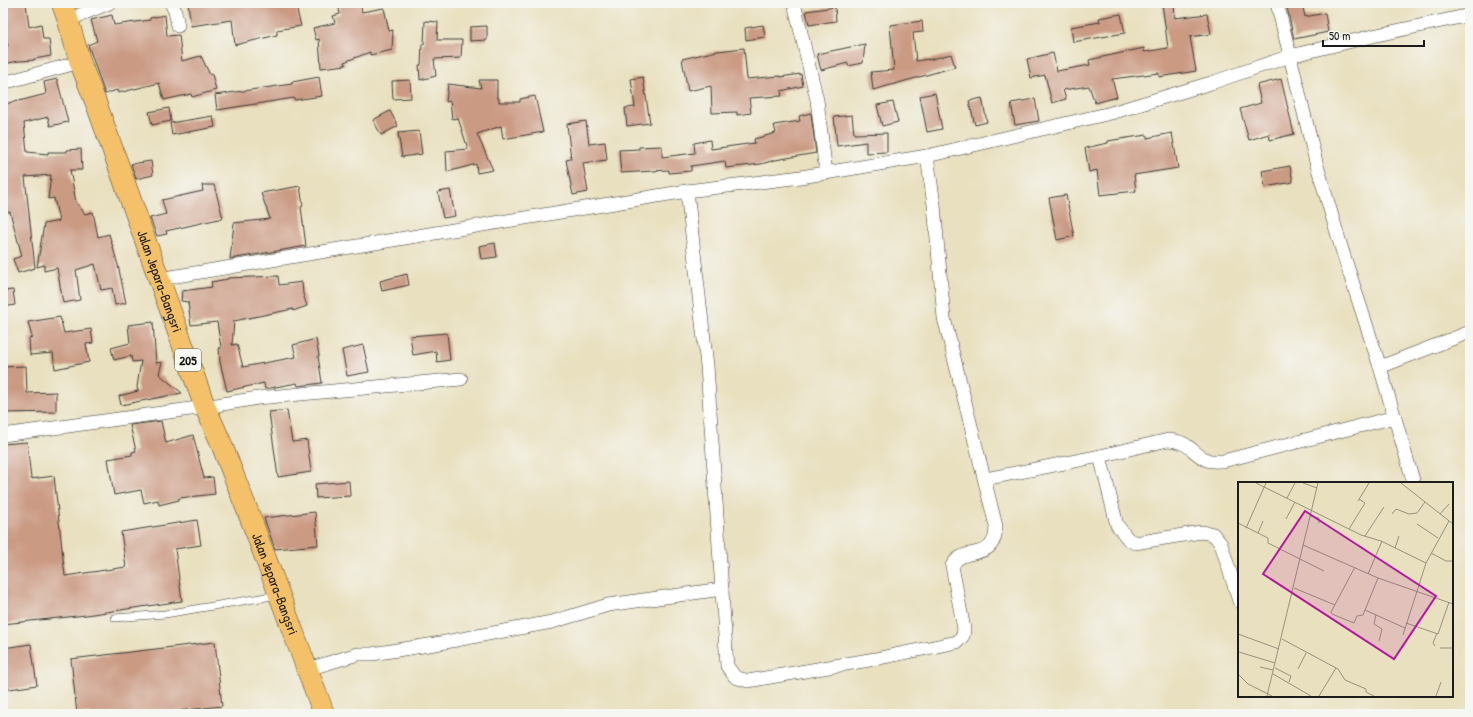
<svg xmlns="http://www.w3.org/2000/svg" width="1473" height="717" font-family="'Patrick Hand',sans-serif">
	<rect width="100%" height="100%" fill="#f6f6f2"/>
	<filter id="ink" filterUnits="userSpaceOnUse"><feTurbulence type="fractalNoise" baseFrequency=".025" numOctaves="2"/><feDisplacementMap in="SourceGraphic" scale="8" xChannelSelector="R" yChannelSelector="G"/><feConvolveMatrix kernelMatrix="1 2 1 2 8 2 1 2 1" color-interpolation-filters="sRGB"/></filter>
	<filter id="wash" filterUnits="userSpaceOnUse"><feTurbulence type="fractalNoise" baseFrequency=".012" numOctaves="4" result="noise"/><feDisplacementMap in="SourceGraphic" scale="16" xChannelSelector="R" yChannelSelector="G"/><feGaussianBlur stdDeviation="0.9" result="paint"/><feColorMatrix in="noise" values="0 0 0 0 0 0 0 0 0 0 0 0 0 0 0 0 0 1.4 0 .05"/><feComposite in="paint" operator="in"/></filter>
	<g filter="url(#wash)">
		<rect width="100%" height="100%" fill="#e9e0bf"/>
		<g id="blocks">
			<g fill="#ca9a83">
				<polygon points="7,3 26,3 29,27 41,24 43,39 49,39 51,56 34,59 34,60 19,61 3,64 3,47 8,46 3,30 5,28"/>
				<polygon points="188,3 295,3 301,26 277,30 277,35 235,45 232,20 191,26"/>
				<polygon points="338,3 360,3 362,12 384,8 389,31 393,30 392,50 370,55 370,52 344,62 346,65 321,68 319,39 316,40 313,28 335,23 333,16 340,14"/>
				<polygon points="1162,3 1174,3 1175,18 1207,14 1211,34 1190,37 1196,71 1159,77 1159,73 1112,79 1117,97 1095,103 1089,86 1063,90 1066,99 1052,103 1045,75 1031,78 1027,59 1053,53 1057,71 1090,65 1089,60 1144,48 1144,52 1168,48"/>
				<polygon points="1286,3 1302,3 1305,17 1325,13 1328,32 1294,39"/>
				<polygon points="835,7 836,21 809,25 806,11"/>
				<polygon points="1121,14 1125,33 1073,42 1071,27 1100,22 1099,18"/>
				<polygon points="112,15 114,25 150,20 150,18 165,15 167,36 179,35 182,61 201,56 210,75 212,74 216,90 192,97 191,94 164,100 159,83 118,93 117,90 105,94 88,45 97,41 91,20"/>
				<polygon points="425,21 438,22 437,40 462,40 461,58 434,59 436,76 420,80 419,65 421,65 422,44 424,44"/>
				<polygon points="922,21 923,32 913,33 916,61 928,59 928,60 951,54 955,67 873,90 871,72 894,70 890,25"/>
				<polygon points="763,25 765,37 746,40 745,28"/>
				<polygon points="487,26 487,40 470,41 470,27"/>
				<polygon points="865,44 863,63 848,66 848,63 821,70 817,54"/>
				<polygon points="744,48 747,79 780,76 780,77 801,74 803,86 781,91 782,96 749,98 751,113 737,115 737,112 712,113 711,86 688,91 682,59 717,51"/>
				<polygon points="319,77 322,96 295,100 294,98 217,110 215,95 292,84 292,82"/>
				<polygon points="643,77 650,123 627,126 625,108 635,107 631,79"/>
				<polygon points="57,79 68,122 50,126 48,117 24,123 27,152 48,154 48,152 67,152 67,150 81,149 82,170 70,170 76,202 85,214 93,212 98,237 109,234 118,265 126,303 115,305 112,288 101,290 95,264 76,270 80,300 63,303 57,268 44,271 44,265 37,267 44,224 59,221 54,198 48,199 51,175 25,177 35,268 18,273 13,259 22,256 10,212 3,212 3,156 6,156 3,124 3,105 18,100 19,101 46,94 44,82"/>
				<polygon points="1281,79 1294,134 1270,140 1269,134 1249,140 1240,109 1261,103 1257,85"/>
				<polygon points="410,80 411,98 393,99 392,81"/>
				<polygon points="479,80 497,80 497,98 499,98 499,102 520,102 520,99 535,96 543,132 503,139 501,126 477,134 493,170 477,173 476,164 447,172 446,151 468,149 458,118 452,119 450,101 446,102 448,84 481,88"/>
				<polygon points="935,93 942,129 927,132 920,96"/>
				<polygon points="982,98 987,122 975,125 969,101"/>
				<polygon points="1035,99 1039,121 1015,125 1011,103"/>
				<polygon points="893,102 898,122 882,126 877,105"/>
				<polygon points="169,108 171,121 152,125 149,112"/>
				<polygon points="390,111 398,126 381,135 373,120"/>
				<polygon points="811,113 816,153 775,160 761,164 726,168 725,161 691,166 691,171 669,173 669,170 621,173 619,150 639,149 639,147 662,146 662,157 695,153 694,143 710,140 711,149 755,143 754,139 776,133 774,125 800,121 799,116"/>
				<polygon points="852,115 854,134 887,133 887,152 866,153 866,142 837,146 834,117"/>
				<polygon points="213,116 215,127 172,135 170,123"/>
				<polygon points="586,121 589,144 605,142 607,160 583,163 588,192 573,195 566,160 571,159 567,124"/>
				<polygon points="419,131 422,154 402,157 398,133"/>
				<polygon points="1172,133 1178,168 1134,175 1136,191 1100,195 1097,170 1089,172 1085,148 1108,143 1108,141 1120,139 1147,135 1147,138"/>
				<polygon points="151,161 153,175 136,179 131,164"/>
				<polygon points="1290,166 1293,182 1265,187 1262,171"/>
				<polygon points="202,185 214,185 223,218 166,231 167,234 157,236 150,218 166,214 162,200 203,191"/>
				<polygon points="300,186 303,206 301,207 306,246 230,259 234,223 270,219 261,193"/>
				<polygon points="450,190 455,216 443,218 438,192"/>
				<polygon points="1066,195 1074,236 1057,240 1049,198"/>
				<polygon points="495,243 497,257 481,259 479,246"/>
				<polygon points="407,274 409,285 382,291 380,281"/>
				<polygon points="278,276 279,285 302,282 303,294 307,306 293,311 293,309 234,321 232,345 237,344 243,367 296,357 293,345 316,339 319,356 318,356 322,383 298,386 297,383 265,389 264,383 227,391 220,362 219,348 221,348 217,322 191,325 188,302 181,301 182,291 212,287 211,282 228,279 228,278"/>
				<polygon points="13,290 15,305 3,307 3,291"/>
				<polygon points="60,317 64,333 91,329 93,343 86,344 89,362 55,369 53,353 30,355 29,338 32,337 28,322"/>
				<polygon points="153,322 156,363 162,362 159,374 182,393 121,405 119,396 138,391 137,387 141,361 132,362 131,356 114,360 111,348 130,343 128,325"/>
				<polygon points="447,333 450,360 437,362 436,351 413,355 410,336"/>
				<polygon points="363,345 369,372 347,376 342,350"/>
				<polygon points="26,366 27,393 56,392 56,412 3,413 3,367"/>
				<polygon points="287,410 292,442 307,440 311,472 278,477 269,412"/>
				<polygon points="161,421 166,443 193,435 204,478 213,477 215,494 179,498 179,500 159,505 158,500 144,503 141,490 114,495 108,459 132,455 132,452 136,451 130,425"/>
				<polygon points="27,442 31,479 54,476 65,576 126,567 121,532 197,520 201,545 175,549 182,601 86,615 3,624 3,444"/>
				<polygon points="349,481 350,496 316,498 315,484"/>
				<polygon points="315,512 318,545 275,549 264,518"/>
				<polygon points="215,642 222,706 151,714 77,714 71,659"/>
				<polygon points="31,644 37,685 3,690 3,648"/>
			</g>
		</g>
	</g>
	<g filter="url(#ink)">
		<use href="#blocks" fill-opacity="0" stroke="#3b3934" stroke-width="1"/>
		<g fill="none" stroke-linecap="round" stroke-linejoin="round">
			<defs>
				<polyline id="service" points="115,618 165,614 278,595"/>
				<g id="minor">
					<polyline points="171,3 175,11 178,26"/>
					<polyline points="794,3 817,100 826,173"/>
					<polyline points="1277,3 1316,162 1343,253 1380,367 1413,480"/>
					<polyline points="68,20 109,3"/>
					<polyline points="3,83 80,62"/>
					<path d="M687 191 707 366 727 666 735 677 748 681 875 659 957 642 963 636 964 629 952 566C963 544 996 564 996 526L944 318 934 205 927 156"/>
					<polyline points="159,279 687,191 801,177 927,156 1111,113 1211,83 1290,56 1377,35 1470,15"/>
					<polyline points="1380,367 1470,332"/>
					<polyline points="3,435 205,407 258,398 461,379"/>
					<polyline points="1100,456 1117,525 1128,539 1135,543 1201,532 1213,534 1221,544 1239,601"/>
					<path d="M985 479 1100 456 1168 440C1190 441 1191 453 1207 460 1212 462 1219 461 1223 461L1395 417"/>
					<polyline points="308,669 358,654 372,654 435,644 552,622 608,605 722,589"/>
				</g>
				<g id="primary">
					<path id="s1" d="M62 3 68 20 80 62 96 103 205 407 219 438 255 530 324 714"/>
				</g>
			</defs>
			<use href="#service" stroke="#3b3934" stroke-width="8"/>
			<use href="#minor" stroke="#3b3934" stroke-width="14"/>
			<use href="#primary" stroke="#3b3934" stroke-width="22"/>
			<use href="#service" stroke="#fff" stroke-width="7"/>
			<use href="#minor" stroke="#fff" stroke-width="13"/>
			<use href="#primary" stroke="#f4c16b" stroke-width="21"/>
		</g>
	</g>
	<g text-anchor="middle" stroke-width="3.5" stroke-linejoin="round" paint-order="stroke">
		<rect fill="#f6f6f2" stroke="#5d5d5c" stroke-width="1" x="175" y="349" width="26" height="22" rx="3"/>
		<g font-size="13" font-weight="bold" fill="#1c1c1c">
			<text x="188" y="365">205</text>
		</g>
		<g font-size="14" fill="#1c1c1c" stroke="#f6f6f2">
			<text dy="5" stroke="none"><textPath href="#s1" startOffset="295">Jalan Jepara-Bangsri</textPath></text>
			<text dy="5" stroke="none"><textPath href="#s1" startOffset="619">Jalan Jepara-Bangsri</textPath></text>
		</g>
	</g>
	<g transform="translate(1238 482)">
		<rect width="215" height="215" fill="#e9e0bf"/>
		<path fill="none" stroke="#97927e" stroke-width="1" d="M18 1 123 53 143 59 188 81M65 1 79 6M163 1 215 42M49 16 57 1M120 19 131 1M154 32 158 27 171 32 179 31 187 20M202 32 211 22M72 34 81 36V41M48 37 57 20M0 41 30 56V61L86 89M179 42 200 56M8 46 28 1M111 47 127 21 121 17M20 51 25 39M127 54 146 25M65 63 140 96 215 122M157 66 161 54M193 71 208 79H215M117 85 93 130 94 132 116 141 119 134 125 133 140 96M130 92 144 59M56 106 97 123M127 128 167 146M138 133 136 142 144 147 141 159M168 141 200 152 211 120M0 152 41 167M165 153 188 81 211 39M44 157 100 187 107 198 128 207V210L136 214M197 164 195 161 199 151M202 166H215M1 170 37 181M22 185 35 188M37 186 53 194 51 200M60 187 68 171M0 192 10 202 34 214M35 192 73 214M29 214 80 1M81 214 98 186M198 214 203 200"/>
		<path fill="#b5179e" fill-opacity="0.15" stroke="#b5179e" stroke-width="2" d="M67 29 198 114 156 177 25 92Z"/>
		<rect width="215" height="215" fill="none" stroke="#1c1c1c" stroke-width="2"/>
	</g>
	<rect width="1473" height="717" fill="none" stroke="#f6f6f2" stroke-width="16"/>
	<path d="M1323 40v6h101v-6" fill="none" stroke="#1c1c1c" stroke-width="2"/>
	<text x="1329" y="40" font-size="12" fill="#1c1c1c" stroke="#f6f6f2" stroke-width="3" paint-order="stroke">50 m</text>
</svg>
